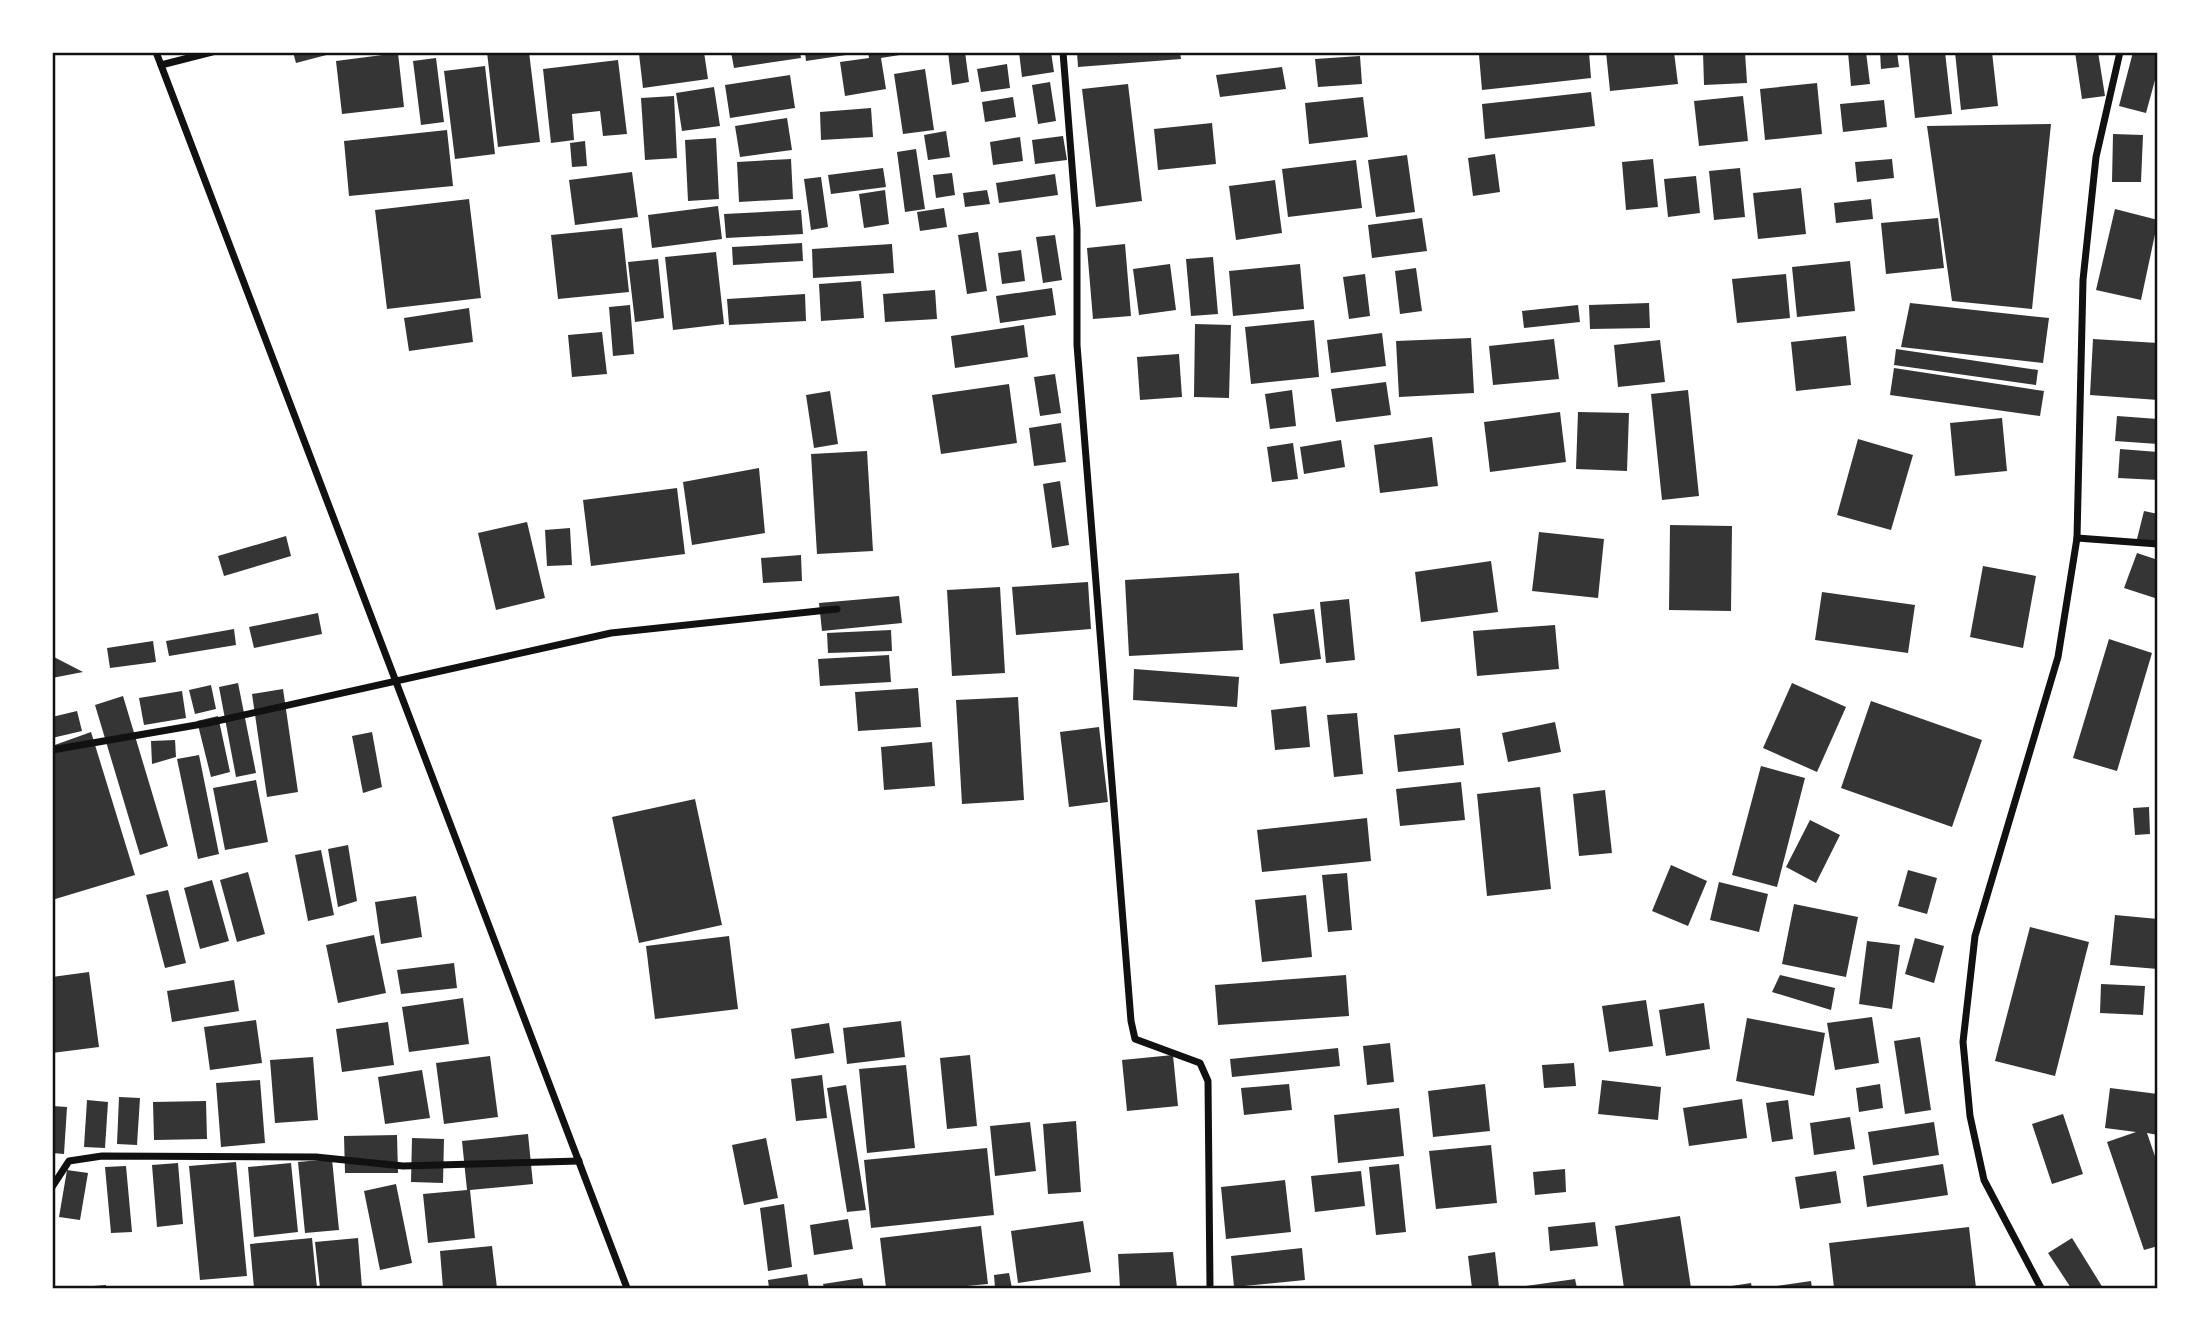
<svg xmlns="http://www.w3.org/2000/svg" width="2210" height="1341" font-family="'Fira Sans Condensed',sans-serif">
	<rect width="100%" height="100%" fill="#fff"/>
	<g fill="#353535">
		<polygon points="293,52 334,52 334,53 296,63"/>
		<polygon points="487,52 529,52 540,142 498,147"/>
		<polygon points="651,52 704,52 708,79 643,88 639,54"/>
		<polygon points="731,52 800,52 801,58 734,68"/>
		<polygon points="805,52 845,52 846,55 806,61"/>
		<polygon points="868,52 906,54 881,58 886,89 845,96 840,62 869,58"/>
		<polygon points="948,52 965,52 969,82 952,85"/>
		<polygon points="1019,52 1051,52 1054,72 1022,77"/>
		<polygon points="1077,52 1180,52 1181,59 1078,67"/>
		<polygon points="1499,52 1589,52 1591,78 1482,90 1479,55"/>
		<polygon points="1606,52 1674,52 1678,84 1610,91"/>
		<polygon points="1703,52 1745,52 1747,83 1704,85"/>
		<polygon points="1848,52 1866,52 1870,84 1851,86"/>
		<polygon points="1880,52 1897,52 1899,67 1881,69"/>
		<polygon points="1908,52 1945,52 1952,114 1915,118"/>
		<polygon points="1955,52 1992,52 1998,106 1961,110"/>
		<polygon points="2075,52 2098,52 2105,96 2082,99"/>
		<polygon points="2133,52 2158,52 2158,69 2146,113 2119,106"/>
		<polygon points="398,53 404,107 342,114 336,61"/>
		<polygon points="1360,56 1362,84 1318,87 1315,59"/>
		<polygon points="436,58 444,122 421,125 413,61"/>
		<polygon points="618,60 627,134 603,136 600,111 572,114 574,140 551,143 543,69"/>
		<polygon points="1007,64 1010,88 981,92 977,69"/>
		<polygon points="485,66 495,154 455,159 444,71"/>
		<polygon points="1282,67 1286,89 1220,97 1216,75"/>
		<polygon points="925,69 934,130 903,134 894,74"/>
		<polygon points="790,75 795,108 730,118 725,85"/>
		<polygon points="1050,82 1056,121 1038,124 1032,85"/>
		<polygon points="1817,83 1822,134 1765,140 1760,89"/>
		<polygon points="1128,84 1142,201 1096,207 1082,89"/>
		<polygon points="714,87 720,126 682,131 676,93"/>
		<polygon points="1591,92 1595,126 1485,139 1482,104"/>
		<polygon points="674,96 677,158 645,160 641,98"/>
		<polygon points="1743,96 1748,141 1699,146 1694,101"/>
		<polygon points="1013,97 1016,117 985,122 982,102"/>
		<polygon points="1363,97 1368,137 1309,144 1305,103"/>
		<polygon points="1884,100 1887,127 1843,132 1840,104"/>
		<polygon points="871,108 873,137 821,140 820,112"/>
		<polygon points="787,118 792,150 740,157 735,126"/>
		<polygon points="1212,123 1216,164 1158,170 1154,129"/>
		<polygon points="2051,124 2032,309 1952,301 1927,126"/>
		<polygon points="447,130 453,186 349,196 344,141"/>
		<polygon points="946,131 950,157 928,160 924,135"/>
		<polygon points="2113,134 2143,135 2141,182 2112,182"/>
		<polygon points="1063,136 1067,160 1035,164 1032,140"/>
		<polygon points="1020,137 1023,161 993,165 990,142"/>
		<polygon points="716,138 719,199 688,201 685,140"/>
		<polygon points="585,141 587,166 572,167 570,143"/>
		<polygon points="916,149 925,209 905,212 897,152"/>
		<polygon points="1495,154 1500,192 1473,196 1468,158"/>
		<polygon points="1407,155 1415,212 1376,217 1368,160"/>
		<polygon points="791,159 793,199 739,202 737,162"/>
		<polygon points="1653,159 1658,207 1626,210 1622,162"/>
		<polygon points="1892,159 1894,178 1857,182 1855,162"/>
		<polygon points="1356,160 1362,208 1288,217 1282,169"/>
		<polygon points="883,168 886,187 831,194 828,175"/>
		<polygon points="1740,168 1745,217 1714,220 1709,171"/>
		<polygon points="632,172 638,217 575,225 569,180"/>
		<polygon points="952,173 955,195 936,198 933,175"/>
		<polygon points="1055,174 1058,195 999,203 996,183"/>
		<polygon points="1696,176 1700,213 1668,217 1664,179"/>
		<polygon points="821,177 828,227 811,230 804,179"/>
		<polygon points="1275,180 1282,233 1236,240 1229,186"/>
		<polygon points="1801,188 1806,234 1758,239 1753,193"/>
		<polygon points="885,190 889,224 864,228 859,194"/>
		<polygon points="987,190 990,204 965,207 963,193"/>
		<polygon points="469,199 481,298 387,309 375,210"/>
		<polygon points="1871,199 1873,219 1836,223 1834,203"/>
		<polygon points="718,206 722,239 652,248 648,215"/>
		<polygon points="944,208 947,227 920,231 917,212"/>
		<polygon points="2115,209 2158,220 2141,300 2096,290"/>
		<polygon points="801,210 803,234 726,238 724,214"/>
		<polygon points="1422,218 1427,251 1372,258 1368,225"/>
		<polygon points="1938,218 1944,268 1886,274 1881,223"/>
		<polygon points="622,228 629,292 558,299 551,235"/>
		<polygon points="978,232 987,291 967,294 958,235"/>
		<polygon points="1055,235 1062,280 1043,283 1036,237"/>
		<polygon points="802,243 803,261 733,265 732,247"/>
		<polygon points="892,244 894,273 813,278 812,249"/>
		<polygon points="1125,244 1131,316 1093,319 1087,248"/>
		<polygon points="1021,250 1025,281 1002,284 998,253"/>
		<polygon points="716,252 724,324 673,330 665,257"/>
		<polygon points="1213,257 1218,314 1191,316 1186,259"/>
		<polygon points="658,259 664,318 635,322 628,262"/>
		<polygon points="1850,261 1855,311 1797,317 1792,267"/>
		<polygon points="1170,264 1176,310 1139,315 1133,269"/>
		<polygon points="1300,264 1304,309 1233,316 1229,271"/>
		<polygon points="1416,268 1422,311 1400,314 1395,271"/>
		<polygon points="1365,274 1370,316 1349,319 1343,277"/>
		<polygon points="1786,274 1790,318 1737,323 1732,279"/>
		<polygon points="861,281 864,318 821,321 819,284"/>
		<polygon points="1052,288 1056,315 1000,323 996,296"/>
		<polygon points="935,290 937,319 885,322 883,294"/>
		<polygon points="805,294 806,321 729,325 727,299"/>
		<polygon points="1649,303 1650,328 1590,329 1589,305"/>
		<polygon points="1910,303 2049,318 2043,363 1901,347"/>
		<polygon points="630,305 634,354 613,356 609,307"/>
		<polygon points="1578,305 1580,322 1524,328 1522,311"/>
		<polygon points="469,308 473,342 409,351 404,318"/>
		<polygon points="1314,320 1319,377 1251,384 1245,327"/>
		<polygon points="1195,324 1231,325 1229,398 1194,397"/>
		<polygon points="1024,325 1028,357 955,368 951,336"/>
		<polygon points="602,332 607,374 572,377 568,335"/>
		<polygon points="1382,333 1386,366 1331,373 1327,340"/>
		<polygon points="1846,336 1851,385 1796,391 1791,342"/>
		<polygon points="1471,338 1474,393 1399,397 1396,341"/>
		<polygon points="1554,339 1559,379 1493,385 1489,346"/>
		<polygon points="2093,339 2158,343 2158,400 2090,395"/>
		<polygon points="1660,340 1665,382 1618,387 1614,345"/>
		<polygon points="1896,349 2038,370 2036,385 1894,365"/>
		<polygon points="1179,354 1182,397 1140,400 1137,357"/>
		<polygon points="1894,368 2044,391 2040,416 1890,395"/>
		<polygon points="1055,374 1061,413 1040,416 1034,377"/>
		<polygon points="1386,382 1391,415 1336,422 1331,389"/>
		<polygon points="1009,384 1017,443 941,454 932,395"/>
		<polygon points="1292,390 1296,426 1270,429 1265,394"/>
		<polygon points="1688,390 1699,496 1662,500 1651,394"/>
		<polygon points="830,391 838,444 814,448 806,395"/>
		<polygon points="1560,412 1566,462 1490,472 1484,422"/>
		<polygon points="1578,412 1629,413 1627,471 1576,469"/>
		<polygon points="2117,416 2158,419 2158,444 2115,441"/>
		<polygon points="2002,418 2007,471 1955,476 1950,423"/>
		<polygon points="1061,423 1066,462 1034,466 1029,428"/>
		<polygon points="1432,437 1438,486 1380,493 1374,445"/>
		<polygon points="1858,439 1913,455 1891,530 1837,515"/>
		<polygon points="1341,440 1345,467 1304,474 1300,447"/>
		<polygon points="1293,443 1298,479 1272,482 1267,447"/>
		<polygon points="2120,449 2158,452 2158,480 2118,478"/>
		<polygon points="867,451 873,551 817,554 811,454"/>
		<polygon points="759,468 765,533 692,545 683,482"/>
		<polygon points="1060,481 1069,545 1052,548 1043,484"/>
		<polygon points="677,488 685,554 591,566 583,500"/>
		<polygon points="2144,511 2158,514 2158,548 2136,543"/>
		<polygon points="527,522 545,598 496,610 478,533"/>
		<polygon points="1670,525 1732,526 1731,611 1669,610"/>
		<polygon points="570,528 572,565 547,566 545,530"/>
		<polygon points="1539,532 1604,539 1598,598 1532,591"/>
		<polygon points="286,536 291,556 224,576 218,556"/>
		<polygon points="2137,553 2158,560 2158,599 2124,588"/>
		<polygon points="801,555 802,581 763,583 761,558"/>
		<polygon points="1491,561 1498,612 1421,622 1415,572"/>
		<polygon points="1983,566 2036,576 2023,648 1970,637"/>
		<polygon points="1239,573 1243,650 1129,656 1125,580"/>
		<polygon points="1088,582 1091,629 1016,635 1012,587"/>
		<polygon points="1000,587 1005,673 952,676 947,590"/>
		<polygon points="1822,592 1915,605 1908,653 1815,640"/>
		<polygon points="899,596 902,623 822,631 819,603"/>
		<polygon points="1349,599 1355,660 1326,663 1320,602"/>
		<polygon points="1314,609 1321,659 1280,664 1273,614"/>
		<polygon points="318,613 322,634 254,648 249,627"/>
		<polygon points="1555,625 1559,669 1477,676 1473,631"/>
		<polygon points="234,629 236,645 169,656 166,641"/>
		<polygon points="891,630 892,651 828,653 827,633"/>
		<polygon points="2109,639 2152,653 2117,771 2073,758"/>
		<polygon points="153,641 156,662 110,668 107,648"/>
		<polygon points="889,655 891,682 820,686 818,659"/>
		<polygon points="52,656 83,672 52,678"/>
		<polygon points="1134,669 1239,677 1237,707 1133,700"/>
		<polygon points="238,683 256,773 236,777 219,687"/>
		<polygon points="1792,683 1846,707 1817,772 1763,748"/>
		<polygon points="211,685 216,709 195,714 189,690"/>
		<polygon points="918,688 921,727 858,731 855,692"/>
		<polygon points="283,689 298,792 267,797 252,694"/>
		<polygon points="182,691 186,718 144,725 139,698"/>
		<polygon points="123,696 168,846 140,855 95,705"/>
		<polygon points="1018,697 1024,800 962,804 956,700"/>
		<polygon points="1871,701 1982,740 1952,827 1841,788"/>
		<polygon points="1306,706 1310,747 1275,750 1271,710"/>
		<polygon points="77,711 82,731 52,738 52,717"/>
		<polygon points="1357,713 1363,774 1334,777 1327,715"/>
		<polygon points="218,716 230,772 211,777 197,721"/>
		<polygon points="1555,722 1561,752 1508,762 1502,733"/>
		<polygon points="1099,727 1108,802 1069,807 1060,732"/>
		<polygon points="1460,728 1464,765 1398,772 1394,735"/>
		<polygon points="91,732 135,875 52,900 52,746"/>
		<polygon points="372,732 382,787 363,793 352,736"/>
		<polygon points="175,740 176,757 152,764 151,741"/>
		<polygon points="932,742 935,786 884,790 881,747"/>
		<polygon points="199,755 219,854 198,859 177,759"/>
		<polygon points="1761,766 1805,778 1777,887 1732,875"/>
		<polygon points="256,780 268,842 225,850 213,788"/>
		<polygon points="1461,782 1465,820 1400,826 1396,789"/>
		<polygon points="1540,787 1551,889 1487,896 1477,794"/>
		<polygon points="1605,790 1612,853 1579,856 1573,794"/>
		<polygon points="695,799 722,925 639,943 612,817"/>
		<polygon points="2149,807 2150,834 2135,835 2133,808"/>
		<polygon points="1367,818 1371,861 1262,872 1257,830"/>
		<polygon points="1810,820 1840,835 1816,883 1786,867"/>
		<polygon points="348,845 357,901 338,907 328,849"/>
		<polygon points="321,850 334,915 308,921 295,855"/>
		<polygon points="1671,865 1707,881 1688,926 1652,911"/>
		<polygon points="1908,870 1937,878 1927,914 1898,906"/>
		<polygon points="248,872 265,934 237,942 220,880"/>
		<polygon points="1347,873 1352,930 1328,932 1322,875"/>
		<polygon points="212,880 229,941 200,949 184,888"/>
		<polygon points="1719,882 1768,894 1759,932 1710,920"/>
		<polygon points="168,890 186,963 165,968 146,895"/>
		<polygon points="1306,895 1312,957 1262,962 1255,900"/>
		<polygon points="416,896 422,937 381,944 375,902"/>
		<polygon points="1794,904 1858,917 1846,977 1782,964"/>
		<polygon points="2115,915 2158,919 2158,969 2110,965"/>
		<polygon points="2030,927 2089,942 2055,1076 1995,1061"/>
		<polygon points="374,935 386,993 338,1003 326,945"/>
		<polygon points="729,936 738,1009 655,1019 646,946"/>
		<polygon points="1915,938 1944,946 1934,983 1905,974"/>
		<polygon points="1867,941 1900,945 1892,1009 1859,1004"/>
		<polygon points="454,963 457,988 401,994 397,970"/>
		<polygon points="89,972 99,1047 52,1053 52,977"/>
		<polygon points="1346,975 1349,1016 1218,1025 1215,985"/>
		<polygon points="1780,975 1835,988 1831,1010 1772,992"/>
		<polygon points="234,980 239,1011 172,1022 167,991"/>
		<polygon points="2101,984 2145,986 2143,1015 2100,1013"/>
		<polygon points="463,998 469,1044 409,1052 402,1007"/>
		<polygon points="1646,1000 1653,1046 1609,1052 1602,1006"/>
		<polygon points="1704,1003 1710,1049 1666,1056 1659,1010"/>
		<polygon points="1872,1017 1879,1063 1835,1070 1827,1023"/>
		<polygon points="1747,1018 1825,1033 1814,1096 1736,1081"/>
		<polygon points="256,1020 262,1063 210,1070 204,1027"/>
		<polygon points="901,1021 905,1057 847,1064 843,1028"/>
		<polygon points="388,1022 394,1065 342,1072 336,1029"/>
		<polygon points="829,1023 834,1053 795,1059 791,1029"/>
		<polygon points="1920,1037 1931,1110 1905,1114 1894,1041"/>
		<polygon points="1390,1043 1394,1082 1367,1085 1363,1046"/>
		<polygon points="1338,1048 1340,1066 1232,1077 1230,1059"/>
		<polygon points="970,1055 977,1126 947,1129 940,1058"/>
		<polygon points="1173,1055 1178,1106 1127,1111 1122,1060"/>
		<polygon points="490,1056 498,1117 444,1124 436,1063"/>
		<polygon points="313,1057 318,1120 275,1123 270,1060"/>
		<polygon points="1574,1063 1576,1086 1544,1088 1542,1065"/>
		<polygon points="906,1065 915,1148 867,1153 859,1069"/>
		<polygon points="422,1070 430,1118 385,1124 378,1077"/>
		<polygon points="822,1075 827,1118 796,1121 791,1079"/>
		<polygon points="260,1080 265,1143 221,1147 216,1083"/>
		<polygon points="1602,1080 1661,1087 1658,1120 1598,1114"/>
		<polygon points="1289,1084 1292,1110 1244,1115 1241,1088"/>
		<polygon points="1485,1084 1490,1131 1433,1137 1428,1091"/>
		<polygon points="1880,1084 1883,1108 1859,1112 1856,1088"/>
		<polygon points="846,1085 866,1210 847,1212 827,1088"/>
		<polygon points="2110,1088 2158,1094 2158,1135 2147,1133 2158,1165 2158,1246 2144,1250 2107,1142 2136,1132 2105,1128"/>
		<polygon points="119,1097 140,1098 137,1145 117,1144"/>
		<polygon points="1742,1099 1747,1138 1689,1146 1683,1108"/>
		<polygon points="87,1100 108,1102 105,1148 84,1147"/>
		<polygon points="1788,1100 1793,1139 1772,1142 1766,1103"/>
		<polygon points="206,1101 207,1139 154,1140 153,1102"/>
		<polygon points="52,1106 67,1107 64,1154 52,1153"/>
		<polygon points="1399,1108 1404,1156 1338,1163 1334,1115"/>
		<polygon points="2063,1114 2083,1174 2052,1184 2032,1124"/>
		<polygon points="1850,1117 1855,1149 1814,1155 1810,1123"/>
		<polygon points="1076,1121 1081,1192 1048,1194 1043,1124"/>
		<polygon points="1030,1122 1036,1171 995,1176 990,1126"/>
		<polygon points="1934,1122 1939,1155 1873,1165 1868,1132"/>
		<polygon points="528,1134 533,1184 470,1190 475,1238 428,1243 423,1194 467,1190 462,1141"/>
		<polygon points="397,1135 398,1173 345,1173 344,1136"/>
		<polygon points="412,1138 444,1139 443,1183 411,1182"/>
		<polygon points="766,1138 778,1198 744,1205 732,1145"/>
		<polygon points="1491,1145 1497,1203 1436,1209 1429,1151"/>
		<polygon points="987,1148 994,1215 871,1228 864,1160"/>
		<polygon points="332,1159 339,1230 305,1233 298,1162"/>
		<polygon points="236,1162 247,1276 200,1280 189,1166"/>
		<polygon points="178,1163 183,1224 157,1227 152,1165"/>
		<polygon points="291,1163 298,1232 254,1237 248,1167"/>
		<polygon points="1399,1164 1406,1232 1376,1235 1369,1167"/>
		<polygon points="1943,1164 1948,1195 1867,1207 1863,1176"/>
		<polygon points="126,1166 132,1232 111,1233 105,1167"/>
		<polygon points="1565,1169 1566,1192 1535,1195 1533,1172"/>
		<polygon points="67,1170 88,1173 80,1220 59,1217"/>
		<polygon points="1361,1171 1365,1206 1315,1212 1311,1176"/>
		<polygon points="1836,1171 1841,1203 1800,1209 1795,1177"/>
		<polygon points="1285,1180 1291,1232 1226,1239 1221,1187"/>
		<polygon points="396,1184 412,1263 380,1270 364,1191"/>
		<polygon points="784,1204 792,1267 768,1271 760,1208"/>
		<polygon points="1680,1216 1691,1288 1624,1288 1615,1226"/>
		<polygon points="848,1219 853,1249 814,1255 810,1225"/>
		<polygon points="1083,1221 1091,1272 1018,1283 1011,1231"/>
		<polygon points="1595,1222 1598,1246 1550,1251 1548,1227"/>
		<polygon points="981,1226 988,1284 946,1288 886,1288 880,1238"/>
		<polygon points="1969,1227 1976,1288 1834,1288 1829,1243"/>
		<polygon points="312,1238 317,1288 254,1288 250,1244"/>
		<polygon points="358,1238 362,1288 320,1288 315,1242"/>
		<polygon points="2072,1238 2103,1288 2071,1288 2048,1253"/>
		<polygon points="492,1246 497,1288 443,1288 440,1251"/>
		<polygon points="1302,1248 1305,1280 1234,1287 1231,1256"/>
		<polygon points="1173,1252 1177,1288 1120,1288 1118,1254"/>
		<polygon points="1495,1252 1499,1287 1472,1288 1468,1256"/>
		<polygon points="1009,1273 1012,1288 995,1288 994,1275"/>
		<polygon points="807,1274 809,1288 769,1288 768,1280"/>
		<polygon points="862,1278 864,1288 824,1288 823,1284"/>
		<polygon points="1575,1279 1577,1288 1527,1288 1526,1286"/>
		<polygon points="1811,1281 1812,1288 1770,1288 1770,1287"/>
		<polygon points="1751,1283 1752,1288 1725,1288 1725,1287"/>
		<polygon points="106,1285 106,1288 81,1288 81,1287"/>
	</g>
	<g fill="none" stroke-linecap="round" stroke-linejoin="round">
		<g stroke="#111" stroke-width="7">
			<polyline points="156,52 627,1288"/>
			<polyline points="1063,52 1077,229 1077,345 1131,1021 1135,1039 1200,1063 1208,1081 1210,1288"/>
			<polyline points="161,65 212,52"/>
			<polyline points="2077,538 2158,544"/>
			<polyline points="52,750 208,723 611,633 837,609"/>
			<polyline points="52,1187 69,1161 102,1156 316,1157 403,1166 579,1161"/>
			<polyline points="2041,1288 1984,1180 1970,1116 1963,1042 1975,936 2058,657 2077,538 2083,280 2096,157 2120,52"/>
		</g>
	</g>
	<rect width="2210" height="1341" fill="none" stroke="#ffffff" stroke-width="108"/>
	<rect x="54" y="54" width="2102" height="1233" fill="none" stroke="#111" stroke-width="2.5"/>
</svg>
